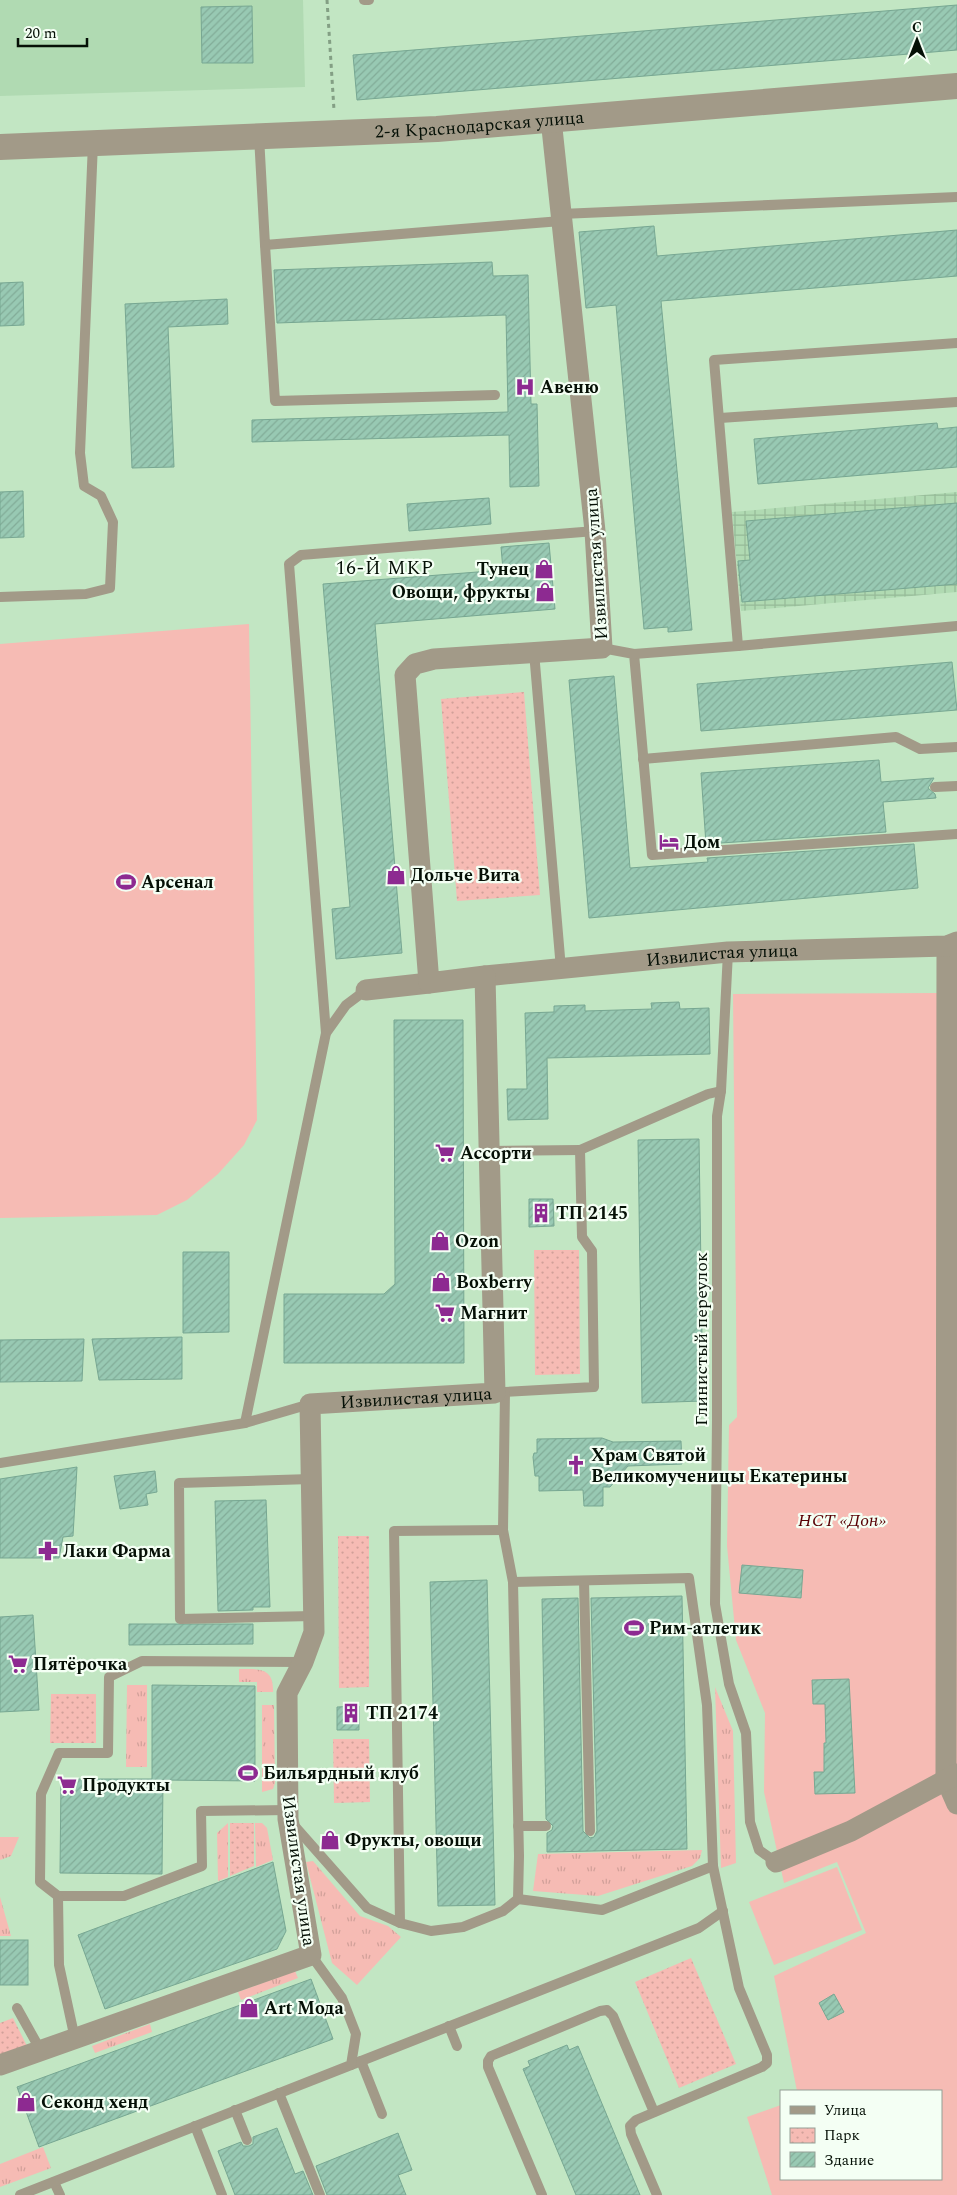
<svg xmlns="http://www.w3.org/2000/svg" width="957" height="2195" font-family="Spectral,serif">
	<defs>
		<pattern id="industrial-grid" width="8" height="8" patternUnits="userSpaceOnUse" patternTransform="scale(1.25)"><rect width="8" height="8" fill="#b0dab2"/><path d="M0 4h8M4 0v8" fill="none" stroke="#96ba98"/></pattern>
		<pattern id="grass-tufts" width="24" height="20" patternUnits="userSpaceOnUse" patternTransform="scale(1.25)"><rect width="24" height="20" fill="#f6bbb4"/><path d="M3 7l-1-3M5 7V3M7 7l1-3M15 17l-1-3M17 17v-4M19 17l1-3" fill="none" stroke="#d1a099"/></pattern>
		<pattern id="park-dots" width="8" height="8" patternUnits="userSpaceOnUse" patternTransform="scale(1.25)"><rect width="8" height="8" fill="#f6bbb4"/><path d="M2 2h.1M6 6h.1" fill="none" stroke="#d1a099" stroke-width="1.8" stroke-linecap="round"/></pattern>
		<pattern id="building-hatch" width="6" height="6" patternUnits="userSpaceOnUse" patternTransform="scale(1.25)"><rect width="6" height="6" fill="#98c9b3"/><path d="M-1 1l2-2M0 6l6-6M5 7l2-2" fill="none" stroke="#82ac98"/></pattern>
	</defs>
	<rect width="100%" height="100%" fill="#c2e6c3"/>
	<polygon fill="#b0dab2" points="0,0 303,0 305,87 0,96"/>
	<polygon fill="url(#industrial-grid)" points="957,492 957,592 741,611 732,512"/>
	<g fill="url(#grass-tufts)">
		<path d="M239 1669C259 1669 274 1667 273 1692H257V1682H239Z"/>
		<polygon points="127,1685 147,1685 147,1767 126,1767"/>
		<polygon points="715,1687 733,1731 736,1863 721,1868"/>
		<polygon points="262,1705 274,1705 275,1783 273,1789 262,1792"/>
		<polygon points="228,1823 228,1877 218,1881 217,1833"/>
		<polygon points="255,1823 262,1823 267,1828 273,1860 256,1867"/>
		<polygon points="0,1837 19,1837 11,1856 0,1860"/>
		<polygon points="702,1850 700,1858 692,1866 598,1896 533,1891 538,1854"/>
		<polygon points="313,1861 360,1916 388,1926 401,1937 357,1985 332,1963 306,1862"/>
		<polygon points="0,1897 11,1936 0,1936"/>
		<polygon points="295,1971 298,1978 241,2000 238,1992"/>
		<polygon points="150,2024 152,2032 95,2053 92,2046"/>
		<polygon points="43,2147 51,2168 0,2187 0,2164"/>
	</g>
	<g fill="url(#park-dots)">
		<polygon points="524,692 540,895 457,901 441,699"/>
		<polygon points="534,1250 579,1250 580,1374 535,1375"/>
		<polygon points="338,1536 369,1536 369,1687 339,1688"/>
		<polygon points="51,1694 96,1694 96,1743 50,1743"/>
		<polygon points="333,1739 369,1739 370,1802 334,1803"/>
		<polygon points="230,1823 254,1823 254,1866 230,1876"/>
		<polygon points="691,1958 736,2064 679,2088 635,1982"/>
		<polygon points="13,2018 28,2048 0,2058 0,2023"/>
	</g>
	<g fill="#f6bbb4">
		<polygon points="249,624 257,1120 244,1145 218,1174 187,1200 157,1215 0,1218 0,644"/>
		<polygon points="937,993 957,1292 957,2195 772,2195 747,2117 781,2105 781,2179 941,2179 941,2091 797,2091 774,1976 866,1933 837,1862 784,1883 764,1792 765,1713 736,1640 727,1546 729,1425 737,1417 733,994"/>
		<polygon points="837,1867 862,1930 774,1965 749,1902"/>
	</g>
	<g fill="url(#building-hatch)" stroke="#77a792">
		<polygon points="957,5 957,50 357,100 353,55"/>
		<polygon points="252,6 253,63 202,63 201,7"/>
		<polygon points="654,226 657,256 957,230 957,276 661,301 692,630 668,632 668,627 644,629 616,305 586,308 579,232"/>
		<polygon points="492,262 493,276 528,275 531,404 537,404 539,486 510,487 509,435 252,442 252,420 508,412 506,315 277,323 274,270"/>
		<polygon points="23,282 24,325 0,326 0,283"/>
		<polygon points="227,299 228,324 168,327 174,467 132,468 125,304"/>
		<polygon points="937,423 938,429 957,427 957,467 758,484 754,439"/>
		<polygon points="23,491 24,537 0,538 0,492"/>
		<polygon points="489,498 491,524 409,531 407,504"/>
		<polygon points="957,503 957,584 742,602 738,561 750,560 746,521"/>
		<polygon points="549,543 555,609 375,624 402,953 336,959 332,909 350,907 323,584 503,570 501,547"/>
		<polygon points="952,662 957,710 701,731 697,684"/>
		<polygon points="614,676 630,868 708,862 707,858 914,844 918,888 589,918 569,680"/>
		<polygon points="879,760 881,782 934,778 928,788 935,794 936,798 883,802 886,832 706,844 701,773"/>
		<polygon points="679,1002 680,1009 709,1008 710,1054 547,1058 548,1119 508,1120 507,1089 527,1089 525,1013 554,1012 554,1006 585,1005 585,1011 652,1009 651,1003"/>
		<polygon points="394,1020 463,1020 464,1363 284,1363 284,1294 384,1294 395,1284"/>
		<polygon points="699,1139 703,1401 642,1403 638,1140"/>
		<polygon points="529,1199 553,1199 554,1226 529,1227"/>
		<polygon points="183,1252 229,1252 229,1332 183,1333"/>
		<polygon points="182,1337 182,1379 99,1380 92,1339"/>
		<polygon points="84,1339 82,1381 0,1382 0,1340"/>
		<polygon points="602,1438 613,1442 681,1441 682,1464 628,1466 610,1487 603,1487 603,1506 584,1506 583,1490 539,1491 539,1476 535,1476 533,1457 534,1453 537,1453 537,1439"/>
		<polygon points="77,1467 73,1536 63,1537 59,1558 0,1558 0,1479"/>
		<polygon points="155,1471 157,1492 146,1494 148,1505 120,1509 114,1476"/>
		<polygon points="266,1500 270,1607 253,1607 253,1610 218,1611 215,1501"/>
		<polygon points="742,1565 803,1570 801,1598 739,1593"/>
		<polygon points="487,1580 495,1905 438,1906 430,1582"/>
		<polygon points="682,1596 687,1849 547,1852 547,1833 552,1830 553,1826 546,1819 542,1599 578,1598 583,1831 590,1838 594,1837 597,1831 591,1598"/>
		<polygon points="33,1615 39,1710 0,1712 0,1617"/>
		<polygon points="129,1624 253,1624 253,1644 129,1645"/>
		<polygon points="849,1679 855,1793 815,1794 814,1772 824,1772 824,1743 826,1743 825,1704 813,1704 812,1680"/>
		<polygon points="152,1685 255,1686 255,1781 163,1780 162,1874 60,1873 61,1779 152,1779"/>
		<polygon points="359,1706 359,1730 337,1730 337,1707"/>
		<polygon points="273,1862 286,1931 277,1949 105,2009 78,1935"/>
		<rect x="0" y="1940" width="28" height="45"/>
		<polygon points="311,1979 333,2039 39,2147 17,2087"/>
		<polygon points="834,1994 844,2012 828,2020 819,2003"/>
		<polygon points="567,2045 569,2050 578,2046 640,2195 576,2195 523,2069 530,2066 528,2061"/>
		<polygon points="277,2128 295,2174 303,2171 313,2195 235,2195 218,2151 241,2142 243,2146 249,2146 253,2144 253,2137"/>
		<polygon points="398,2133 412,2170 398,2175 406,2195 327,2195 316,2166"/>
	</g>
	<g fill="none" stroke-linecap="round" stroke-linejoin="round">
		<polyline stroke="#839f84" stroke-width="3" stroke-dasharray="4 4" stroke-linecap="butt" points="327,0 334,110"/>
		<g stroke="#a29a88" stroke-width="10">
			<polyline points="364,0 369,0"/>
			<polyline points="259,136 265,245 561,221"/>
			<polyline points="561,214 957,197"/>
			<polyline points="265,245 275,401 495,395"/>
			<polyline points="720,418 957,402"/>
			<polyline points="0,597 86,594 110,588 113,522 101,496 84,486 80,453 93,143"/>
			<polyline points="738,646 957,626"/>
			<polyline points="602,648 634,654 652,855 957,834"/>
			<polyline points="534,652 561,969"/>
			<polyline points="634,654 738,646 714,360 957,343"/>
			<polyline points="643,759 896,737 920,749 957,747"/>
			<polyline points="935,787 957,786"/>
			<polyline points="728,952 721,1091 717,1116 717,1420 715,1604 729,1684 746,1733 750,1822 759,1850 776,1862"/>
			<polyline points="326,1033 289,564 301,555 595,531"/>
			<polyline points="489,1151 580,1150"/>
			<polyline points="505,1392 594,1387 592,1251 582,1237 580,1150 708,1094 721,1091"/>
			<polyline points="245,1423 326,1033 346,1005 366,990"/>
			<polyline points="0,1463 245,1423 310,1404"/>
			<polyline points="311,1479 179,1483 180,1619 313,1616"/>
			<polyline points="584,1581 590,1831"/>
			<polyline points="513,1582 689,1578 707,1705 713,1866 602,1910 518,1899"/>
			<polyline points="288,1810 201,1811 202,1866 124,1896 58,1896 40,1882 41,1794 59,1753 108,1753 109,1677 142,1661 303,1662"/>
			<polyline points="292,1823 367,1908 400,1923 431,1931 463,1927 503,1911 518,1899 519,1856 513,1582 503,1530 505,1392 495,1393"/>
			<polyline points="518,1826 546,1826"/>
			<polyline points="58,1896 59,1965 75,2039"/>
			<polyline points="400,1923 394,1531 503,1530"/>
			<polyline points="17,2008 41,2051"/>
			<polyline points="449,2026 457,2046"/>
			<polyline points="361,2061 382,2114"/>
			<polyline points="351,2065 699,1928 723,1911"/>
			<polyline points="279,2093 320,2195"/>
			<polyline points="235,2110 247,2140"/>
			<polyline points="195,2126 222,2195"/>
			<polyline points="54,2182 60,2195"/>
			<polyline points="20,2195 351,2065 356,2034 342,1998 311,1955"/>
			<polyline points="542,2195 488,2067 488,2061 491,2056 600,2011 607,2010 613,2016 654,2112"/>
			<polyline points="657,2195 631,2134 630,2126 636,2120 762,2067 767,2063 767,2055 739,1988 713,1866"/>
		</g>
		<g stroke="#a29a88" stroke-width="21">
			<polyline points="947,946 946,1779 957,1804"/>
			<path id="s1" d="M485 976 728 952 947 946 957 942"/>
			<polyline points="366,990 429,983"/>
			<polyline points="776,1862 851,1831 957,1774"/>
			<path id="s2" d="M0 2065 311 1955 288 1819 287 1693 303 1662 314 1632 310 1404 495 1393 485 976 429 983 405 675 415 664 434 659 602 648 595 531 551 119"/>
		</g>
		<path stroke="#a29a88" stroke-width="26" id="s3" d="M0 147 437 129 957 86"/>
	</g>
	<defs>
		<symbol id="hospital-bare" viewBox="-9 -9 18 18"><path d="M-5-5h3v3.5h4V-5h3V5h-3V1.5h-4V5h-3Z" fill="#8d2a91" stroke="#f4fff4" stroke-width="2.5" paint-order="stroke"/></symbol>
		<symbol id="shop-bare" viewBox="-9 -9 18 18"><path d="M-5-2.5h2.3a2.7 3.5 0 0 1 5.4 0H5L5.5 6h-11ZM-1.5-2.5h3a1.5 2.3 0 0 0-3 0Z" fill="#8d2a91" stroke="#f4fff4" stroke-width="2.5" paint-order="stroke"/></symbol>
		<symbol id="hotel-bare" viewBox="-9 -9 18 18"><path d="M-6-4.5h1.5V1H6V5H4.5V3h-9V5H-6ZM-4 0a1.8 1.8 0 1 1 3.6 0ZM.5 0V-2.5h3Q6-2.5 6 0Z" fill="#8d2a91" stroke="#f4fff4" stroke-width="2.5" paint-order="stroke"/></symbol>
		<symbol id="stadium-bare" viewBox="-9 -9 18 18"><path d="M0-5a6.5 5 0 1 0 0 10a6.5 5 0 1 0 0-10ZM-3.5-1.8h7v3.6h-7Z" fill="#8d2a91" stroke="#f4fff4" stroke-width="2.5" paint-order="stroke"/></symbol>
		<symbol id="supermarket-bare" viewBox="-9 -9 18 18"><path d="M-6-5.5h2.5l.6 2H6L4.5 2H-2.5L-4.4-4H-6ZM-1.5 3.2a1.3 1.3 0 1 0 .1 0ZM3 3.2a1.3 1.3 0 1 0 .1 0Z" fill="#8d2a91" stroke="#f4fff4" stroke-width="2.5" paint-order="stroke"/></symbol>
		<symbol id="building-bare" viewBox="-9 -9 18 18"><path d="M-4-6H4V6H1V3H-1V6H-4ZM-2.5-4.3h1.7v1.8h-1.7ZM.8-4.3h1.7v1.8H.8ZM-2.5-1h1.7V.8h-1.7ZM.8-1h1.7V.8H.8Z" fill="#8d2a91" stroke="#f4fff4" stroke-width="2.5" paint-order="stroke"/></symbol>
		<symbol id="church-bare" viewBox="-9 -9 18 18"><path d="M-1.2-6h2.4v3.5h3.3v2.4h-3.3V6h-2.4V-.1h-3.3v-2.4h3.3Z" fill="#8d2a91" stroke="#f4fff4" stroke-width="2.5" paint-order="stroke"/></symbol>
		<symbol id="pharmacy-bare" viewBox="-9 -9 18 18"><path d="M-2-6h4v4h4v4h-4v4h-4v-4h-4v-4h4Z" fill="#8d2a91" stroke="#f4fff4" stroke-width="2.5" paint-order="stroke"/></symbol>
	</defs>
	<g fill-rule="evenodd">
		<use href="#hospital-bare" x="511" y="373" width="28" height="28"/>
		<use href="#shop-bare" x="530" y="555" width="28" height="28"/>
		<use href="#shop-bare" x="531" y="578" width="28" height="28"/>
		<use href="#hotel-bare" x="655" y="828" width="28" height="28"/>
		<use href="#shop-bare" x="382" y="861" width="28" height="28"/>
		<use href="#stadium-bare" x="112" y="868" width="28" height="28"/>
		<use href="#supermarket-bare" x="431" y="1139" width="28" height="28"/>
		<use href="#building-bare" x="527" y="1199" width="28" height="28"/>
		<use href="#shop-bare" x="426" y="1227" width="28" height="28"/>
		<use href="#shop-bare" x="427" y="1268" width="28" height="28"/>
		<use href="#supermarket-bare" x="431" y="1299" width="28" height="28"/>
		<use href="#church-bare" x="562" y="1451" width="28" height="28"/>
		<use href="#pharmacy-bare" x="34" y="1537" width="28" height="28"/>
		<use href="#stadium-bare" x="620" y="1614" width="28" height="28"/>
		<use href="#supermarket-bare" x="4" y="1650" width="28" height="28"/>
		<use href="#building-bare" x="337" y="1699" width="28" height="28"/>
		<use href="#stadium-bare" x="234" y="1759" width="28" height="28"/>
		<use href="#supermarket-bare" x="53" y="1771" width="28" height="28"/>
		<use href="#shop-bare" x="316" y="1826" width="28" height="28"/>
		<use href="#shop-bare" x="235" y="1994" width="28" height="28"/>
		<use href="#shop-bare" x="12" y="2088" width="28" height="28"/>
	</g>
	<g text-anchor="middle" stroke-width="4.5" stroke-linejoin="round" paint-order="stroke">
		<g font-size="18" fill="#051006" stroke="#f4fff4">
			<text dy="6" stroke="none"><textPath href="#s3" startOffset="480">2-я Краснодарская улица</textPath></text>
			<text transform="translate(596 564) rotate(-94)" y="6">Извилистая улица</text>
			<text dy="6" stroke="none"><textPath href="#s1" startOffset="238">Извилистая улица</textPath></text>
			<text transform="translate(701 1339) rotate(-90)" y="6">Глинистый переулок</text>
			<text dy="6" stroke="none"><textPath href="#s2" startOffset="995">Извилистая улица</textPath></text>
			<text transform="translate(299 1871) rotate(82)" y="6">Извилистая улица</text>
		</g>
		<g font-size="18" font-weight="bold" fill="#051006" stroke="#f4fff4" text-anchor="start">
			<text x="540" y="393">Авеню</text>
			<text x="529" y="575" text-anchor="end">Тунец</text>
			<text x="530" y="598" text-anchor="end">Овощи, фрукты</text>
			<text x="684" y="848">Дом</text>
			<text x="411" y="881">Дольче Вита</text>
			<text x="141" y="888">Арсенал</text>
			<text x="460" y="1159">Ассорти</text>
			<text x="556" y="1219">ТП 2145</text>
			<text x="455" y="1247">Ozon</text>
			<text x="456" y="1288">Boxberry</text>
			<text x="460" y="1319">Магнит</text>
			<text x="591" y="1461">Храм Святой<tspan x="591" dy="21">Великомученицы Екатерины</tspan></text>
			<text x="63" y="1557">Лаки Фарма</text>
			<text x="649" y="1634">Рим-атлетик</text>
			<text x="33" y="1670">Пятёрочка</text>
			<text x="366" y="1719">ТП 2174</text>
			<text x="263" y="1779">Бильярдный клуб</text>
			<text x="82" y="1791">Продукты</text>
			<text x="345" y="1846">Фрукты, овощи</text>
			<text x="264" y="2014">Art Мода</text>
			<text x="41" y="2108">Секонд хенд</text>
		</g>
		<g font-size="18" font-style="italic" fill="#580004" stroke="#f4fff4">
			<text x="842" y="1526">НСТ «Дон»</text>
		</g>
		<g font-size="19" letter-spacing="1" fill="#051006" stroke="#f4fff4">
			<text x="385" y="574">16-Й МКР</text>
		</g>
	</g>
	<rect x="780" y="2090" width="162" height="90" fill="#f4fff4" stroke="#949f95"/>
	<rect x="790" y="2106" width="25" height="8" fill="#a29a88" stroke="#949f95"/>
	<text x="824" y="2115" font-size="15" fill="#051006">Улица</text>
	<rect x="790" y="2128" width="25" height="15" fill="url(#park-dots)" stroke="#949f95"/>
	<text x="824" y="2140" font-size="15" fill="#051006">Парк</text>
	<rect x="790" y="2152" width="25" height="15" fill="url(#building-hatch)" stroke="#949f95"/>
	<text x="824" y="2165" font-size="15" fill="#051006">Здание</text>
	<g transform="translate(917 40)" stroke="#f4fff4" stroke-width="4" paint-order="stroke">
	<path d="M0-4L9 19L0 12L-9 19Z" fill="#051006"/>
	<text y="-8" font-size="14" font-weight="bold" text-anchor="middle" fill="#051006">С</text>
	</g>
	<path d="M18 38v8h69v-8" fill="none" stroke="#051006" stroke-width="2.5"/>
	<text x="25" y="38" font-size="15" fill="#051006" stroke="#f4fff4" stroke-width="4" paint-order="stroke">20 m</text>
</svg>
